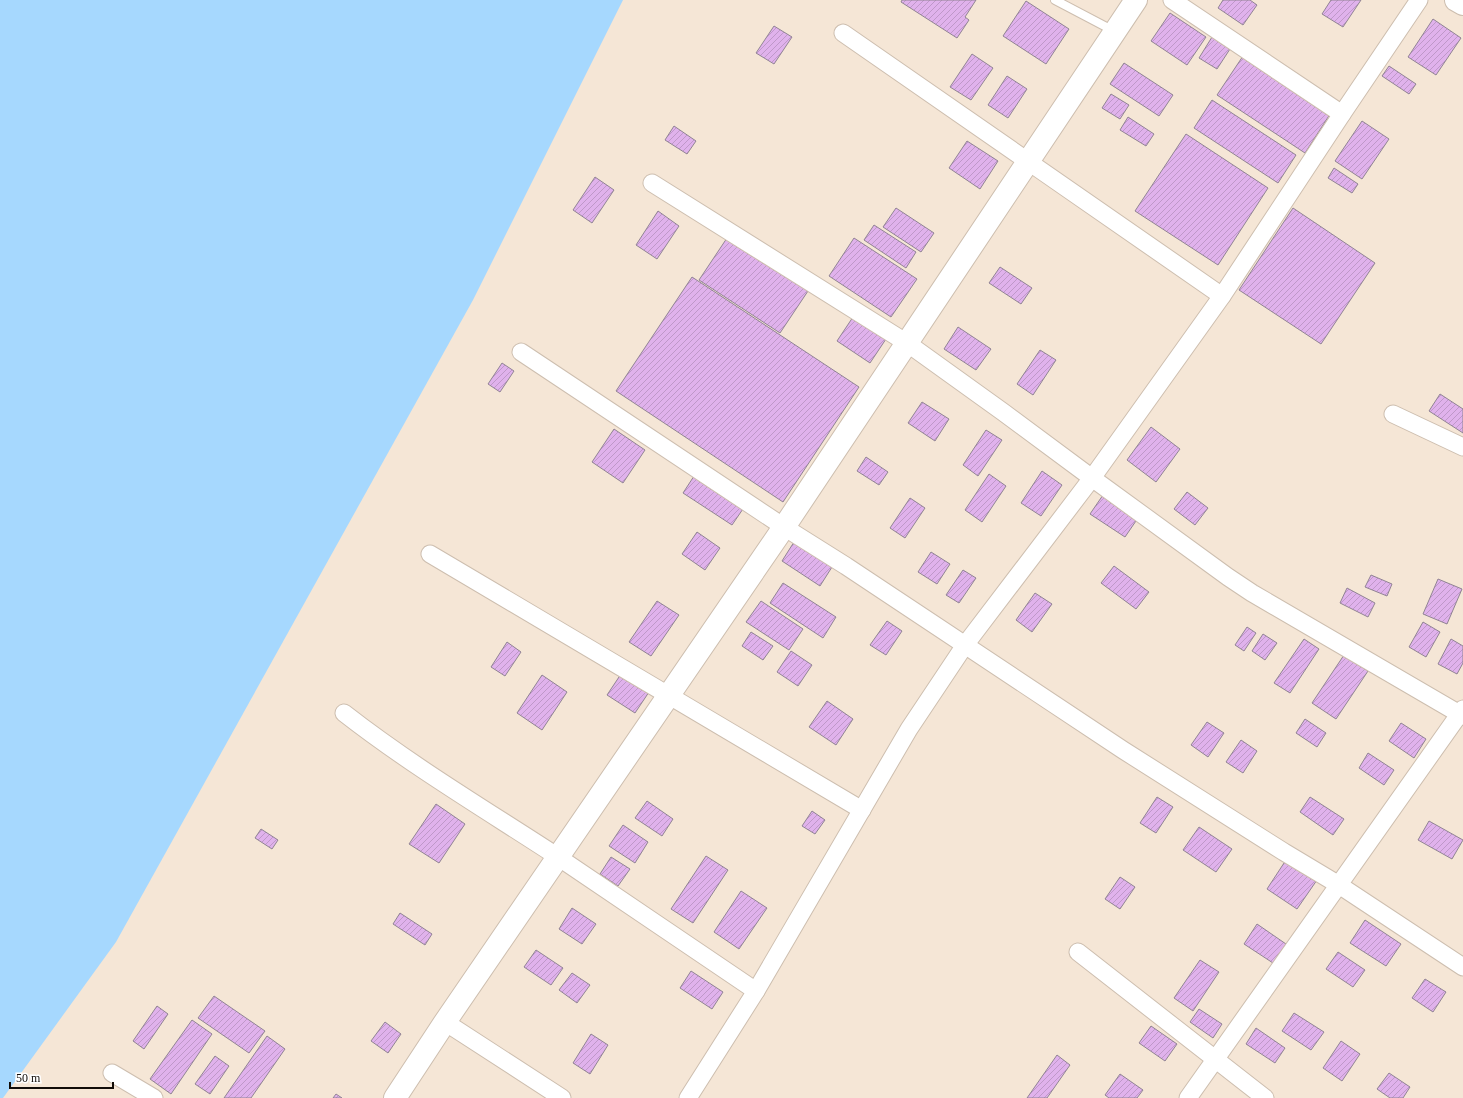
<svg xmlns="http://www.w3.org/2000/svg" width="1463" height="1098" font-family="'Times New Roman',serif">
	<defs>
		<pattern id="building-hatch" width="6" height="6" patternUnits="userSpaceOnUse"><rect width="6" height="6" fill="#e0b2ec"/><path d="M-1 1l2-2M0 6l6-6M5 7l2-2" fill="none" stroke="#bf98c9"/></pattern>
	</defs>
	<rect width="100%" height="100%" fill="#f5e6d6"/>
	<polygon fill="#a6d8fe" points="0,0 623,0 473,300 116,942 3,1098 0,1098"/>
	<g fill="url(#building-hatch)" stroke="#918494">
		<polygon points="902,0 976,0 965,17 969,20 957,38 901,2"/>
		<polygon points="1223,0 1250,0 1257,5 1243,25 1218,8"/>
		<polygon points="1331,0 1361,0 1343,27 1322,14"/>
		<polygon points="1026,1 1069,29 1046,64 1003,36"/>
		<polygon points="1170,13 1206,37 1187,65 1151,41"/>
		<polygon points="1433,19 1461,38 1436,75 1408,57"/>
		<polygon points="774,26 792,37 774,64 756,53"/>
		<polygon points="1212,37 1230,49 1217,69 1199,58"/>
		<polygon points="1245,53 1332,111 1305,153 1217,95"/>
		<polygon points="972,54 993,68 971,100 950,87"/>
		<polygon points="1124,63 1173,95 1159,116 1110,84"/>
		<polygon points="1389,66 1416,84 1409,94 1382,76"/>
		<polygon points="1007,76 1027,89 1008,118 988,105"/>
		<polygon points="1111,94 1129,105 1120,119 1102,108"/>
		<polygon points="1212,100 1296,155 1278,183 1194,128"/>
		<polygon points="1128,117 1154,134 1146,146 1120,130"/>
		<polygon points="1362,121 1389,139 1362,179 1335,161"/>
		<polygon points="674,126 696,141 687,154 665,140"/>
		<polygon points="1186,134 1268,188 1218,265 1135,211"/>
		<polygon points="967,141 998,161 980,189 949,168"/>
		<polygon points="1334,168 1358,184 1352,193 1328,178"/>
		<polygon points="595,177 614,190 592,223 573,210"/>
		<polygon points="896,208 934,233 921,252 883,227"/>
		<polygon points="1293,208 1375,263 1321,344 1239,290"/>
		<polygon points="658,211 679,226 657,259 636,245"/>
		<polygon points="874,225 916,252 906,268 864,240"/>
		<polygon points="729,235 810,288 780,333 699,280"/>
		<polygon points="854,238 917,279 891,317 829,276"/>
		<polygon points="1000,267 1032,288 1021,304 989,283"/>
		<polygon points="692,277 859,387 783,502 616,391"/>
		<polygon points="853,317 886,339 870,363 837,341"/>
		<polygon points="958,327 991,349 976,370 944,349"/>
		<polygon points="1040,350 1056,360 1033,395 1017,384"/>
		<polygon points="502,363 514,371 500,392 488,384"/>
		<polygon points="1440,394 1463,409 1463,433 1429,411"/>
		<polygon points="922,402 949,419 935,441 908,423"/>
		<polygon points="1151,427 1180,449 1156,482 1127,460"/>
		<polygon points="614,429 645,450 623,483 592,462"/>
		<polygon points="986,430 1002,440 978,476 963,465"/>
		<polygon points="866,457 888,472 879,485 857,471"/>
		<polygon points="1042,471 1062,485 1041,516 1021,503"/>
		<polygon points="696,473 745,506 732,525 683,493"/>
		<polygon points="989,474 1006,486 982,522 965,510"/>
		<polygon points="1187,492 1208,508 1195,525 1174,509"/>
		<polygon points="1103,495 1138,518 1125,537 1090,514"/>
		<polygon points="910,498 925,508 905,538 890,528"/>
		<polygon points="697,532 720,548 705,570 682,554"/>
		<polygon points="794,542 832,567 820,586 782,561"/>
		<polygon points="931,552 950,564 937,584 918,572"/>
		<polygon points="1114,566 1149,592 1136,609 1101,583"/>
		<polygon points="963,570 976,578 959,603 946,595"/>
		<polygon points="1371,575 1392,584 1387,596 1365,587"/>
		<polygon points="1438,579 1462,589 1447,624 1423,614"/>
		<polygon points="783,583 836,617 823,638 770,603"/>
		<polygon points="1347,588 1375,603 1368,617 1340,603"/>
		<polygon points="1035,593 1052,604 1032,632 1016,620"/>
		<polygon points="657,601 679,615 651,656 629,642"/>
		<polygon points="761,601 803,629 789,650 746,622"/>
		<polygon points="887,621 902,631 886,655 870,645"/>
		<polygon points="1423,622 1440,632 1426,657 1409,647"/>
		<polygon points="1247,627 1256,633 1244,651 1235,645"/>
		<polygon points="751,632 773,646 763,660 742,646"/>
		<polygon points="1263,634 1277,643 1265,660 1252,651"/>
		<polygon points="1304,639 1319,649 1290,693 1274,683"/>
		<polygon points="1451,639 1463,646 1463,663 1457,674 1438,664"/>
		<polygon points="507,642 521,652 505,676 491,667"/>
		<polygon points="791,651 812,665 798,686 777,672"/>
		<polygon points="1344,655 1368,671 1336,719 1312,703"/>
		<polygon points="621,674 649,692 635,713 607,695"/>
		<polygon points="542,675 567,692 542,730 517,713"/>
		<polygon points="827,701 853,719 836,745 809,727"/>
		<polygon points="1305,719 1326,733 1317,747 1296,733"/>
		<polygon points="1207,722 1224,733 1208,757 1191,745"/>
		<polygon points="1401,723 1426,739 1414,758 1389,741"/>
		<polygon points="1241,740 1257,751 1243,773 1226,762"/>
		<polygon points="1368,753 1394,770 1384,785 1359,768"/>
		<polygon points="1157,797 1173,807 1156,833 1140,823"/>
		<polygon points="1310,797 1344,819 1333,835 1300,812"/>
		<polygon points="647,801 673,819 662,836 635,818"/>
		<polygon points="436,804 465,824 439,863 409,844"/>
		<polygon points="812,811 825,820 815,834 802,826"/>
		<polygon points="1429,821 1463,840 1452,859 1418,840"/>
		<polygon points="623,825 648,842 635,863 609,846"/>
		<polygon points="1199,827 1232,849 1216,872 1183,850"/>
		<polygon points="261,829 278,840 272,849 255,838"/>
		<polygon points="706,856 728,870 693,923 671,909"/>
		<polygon points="611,857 630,869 618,886 600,874"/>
		<polygon points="1286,860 1317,880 1297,909 1267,889"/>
		<polygon points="1120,877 1135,887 1120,909 1105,899"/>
		<polygon points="741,891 767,908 739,949 714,932"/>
		<polygon points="572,908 596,924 582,944 559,929"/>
		<polygon points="400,913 432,934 425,945 393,924"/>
		<polygon points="1365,920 1401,944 1386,966 1350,943"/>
		<polygon points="1257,924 1286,944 1273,963 1244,944"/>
		<polygon points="536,950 563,968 551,985 524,967"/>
		<polygon points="1338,952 1365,970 1353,987 1326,969"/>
		<polygon points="1200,960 1219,972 1193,1011 1174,998"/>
		<polygon points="691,971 723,992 712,1009 680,988"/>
		<polygon points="572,973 590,985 577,1003 559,990"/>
		<polygon points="1425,979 1446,992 1433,1012 1412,998"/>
		<polygon points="214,996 265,1031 249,1053 198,1018"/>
		<polygon points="157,1006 168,1014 144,1049 133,1041"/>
		<polygon points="1199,1009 1222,1024 1213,1038 1190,1022"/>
		<polygon points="1294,1013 1324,1032 1311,1050 1282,1031"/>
		<polygon points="192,1020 212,1034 171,1094 150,1079"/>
		<polygon points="385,1022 401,1034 388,1053 371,1041"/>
		<polygon points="1151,1026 1177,1044 1165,1061 1139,1043"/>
		<polygon points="1256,1028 1285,1048 1275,1063 1246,1044"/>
		<polygon points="591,1034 608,1045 590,1074 573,1063"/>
		<polygon points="267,1036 285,1049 251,1098 224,1098"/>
		<polygon points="1341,1041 1360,1054 1342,1081 1323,1068"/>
		<polygon points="1057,1055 1070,1065 1047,1098 1027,1098"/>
		<polygon points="215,1056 229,1066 210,1094 195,1084"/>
		<polygon points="1389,1073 1410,1087 1403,1098 1390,1098 1377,1089"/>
		<polygon points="1120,1074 1143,1090 1137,1098 1109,1098 1105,1095"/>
		<polygon points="336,1094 342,1098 333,1098"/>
	</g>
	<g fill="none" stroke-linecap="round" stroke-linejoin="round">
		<defs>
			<polyline id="lane" points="1055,0 1114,31"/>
			<g id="street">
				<polyline points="1172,0 1342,114"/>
				<polyline points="843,33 1222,296"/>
				<polyline points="652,183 907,343 1003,412 1092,478 1228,577 1252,593 1463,716"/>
				<polyline points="521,352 784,527 846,566 1123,750 1284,852 1339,885 1463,967"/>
				<polyline points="1393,414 1463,447"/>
				<polyline points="430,554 862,810"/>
				<path d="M344 713C412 766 486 810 558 857 624 901 690 947 756 991"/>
				<polyline points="1078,952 1265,1098"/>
				<polyline points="445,1022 562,1098"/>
				<polyline points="112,1073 154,1098"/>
				<polyline points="688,1098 756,991 909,729 965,645 1092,478 1222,296 1342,114 1419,0"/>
				<polyline points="1188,1098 1463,709"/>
			</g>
			<g id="secondary">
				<polyline points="1456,0 1463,4"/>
				<polyline points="395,1098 445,1022 784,527 1136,0"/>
			</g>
		</defs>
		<use href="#lane" stroke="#cdbeaf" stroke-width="10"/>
		<use href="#street" stroke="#cdbeaf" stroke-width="19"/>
		<use href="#secondary" stroke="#cdbeaf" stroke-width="24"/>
		<use href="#lane" stroke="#fff" stroke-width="8"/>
		<use href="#street" stroke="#fff" stroke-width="17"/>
		<use href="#secondary" stroke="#fff" stroke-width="22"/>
	</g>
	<path d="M10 1082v6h103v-6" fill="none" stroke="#110c08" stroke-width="2"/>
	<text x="16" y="1082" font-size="12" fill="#110c08" stroke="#ffffff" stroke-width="3" paint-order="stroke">50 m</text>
</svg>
